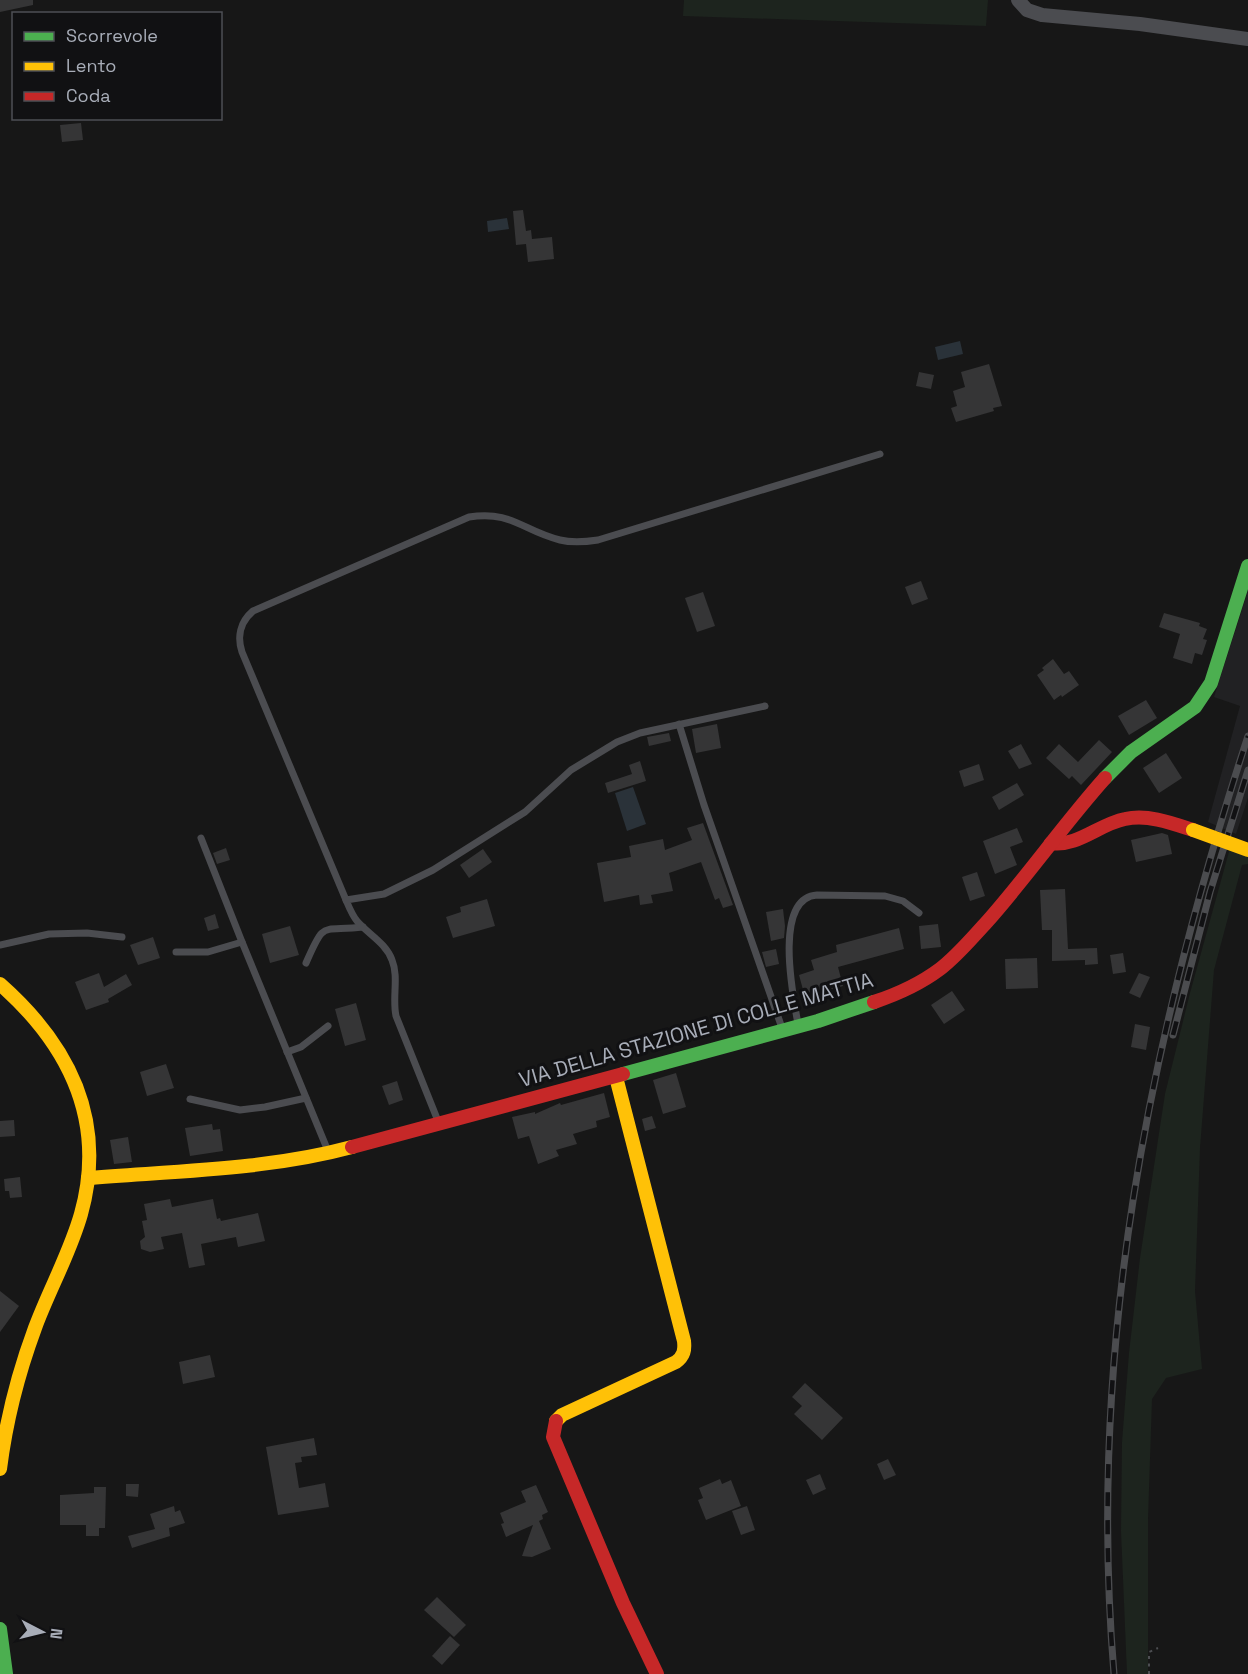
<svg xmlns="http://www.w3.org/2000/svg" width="1248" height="1674" font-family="'Space Grotesk',sans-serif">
	<rect width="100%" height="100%" fill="#171717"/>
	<polygon fill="#212123" points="1248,591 1248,798 1236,834 1208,822 1240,706 1214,697"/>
	<g fill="#1d241e">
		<polygon points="684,0 988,0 986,26 683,16"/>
		<polygon points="1230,848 1248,853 1248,864 1242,865 1214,970 1200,1148 1195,1291 1202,1369 1166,1378 1152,1399 1148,1519 1148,1674 1127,1674 1121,1531 1122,1442 1129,1353 1140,1258 1165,1094 1190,993"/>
	</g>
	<g fill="#2a3239">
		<polygon points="507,218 509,229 488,232 487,221"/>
		<polygon points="960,341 963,354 938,360 935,347"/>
		<polygon points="633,787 646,824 627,831 615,793"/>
	</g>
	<g fill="#353536">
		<polygon points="0,0 33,0 33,5 0,12"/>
		<polygon points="81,123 83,140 62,142 60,125"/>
		<polygon points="523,210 526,231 531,230 532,239 552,237 554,259 528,262 526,244 516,245 513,211"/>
		<polygon points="989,364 1002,406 993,408 994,411 956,422 951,408 957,406 953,391 965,387 961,372"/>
		<polygon points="919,372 934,375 931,389 916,386"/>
		<polygon points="921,581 928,599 912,605 905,587"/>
		<polygon points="703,592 715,626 697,632 685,598"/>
		<polygon points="1164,613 1200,623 1199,626 1207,629 1203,639 1207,640 1202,655 1195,653 1192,664 1173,658 1180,634 1159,627"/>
		<polygon points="1053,659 1064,674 1069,671 1079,685 1062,697 1061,695 1054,700 1037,675 1044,670 1042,668"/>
		<polygon points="1146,700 1157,718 1129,735 1118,716"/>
		<polygon points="717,724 721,748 696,753 692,729"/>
		<polygon points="669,733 671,741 649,746 647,737"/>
		<polygon points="1099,740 1112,752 1081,785 1072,776 1069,779 1046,758 1059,744 1078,762"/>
		<polygon points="1021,744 1032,764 1019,769 1008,751"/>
		<polygon points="1166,753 1182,778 1159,793 1143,768"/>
		<polygon points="640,761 646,781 608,793 605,783 632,774 629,765"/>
		<polygon points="979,764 984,780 964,787 959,771"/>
		<polygon points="1017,783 1024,795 999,810 992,797"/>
		<polygon points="703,823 733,905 723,908 719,898 715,900 701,862 669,873 673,891 651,895 653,903 640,905 639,895 604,902 597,863 631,857 629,846 663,839 665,850 692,840 687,828"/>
		<polygon points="1017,828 1023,842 1010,847 1017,865 995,874 983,841"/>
		<polygon points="1162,833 1168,835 1172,854 1136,862 1131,840"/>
		<polygon points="226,848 230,860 217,864 213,853"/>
		<polygon points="483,849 492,862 469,878 460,865"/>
		<polygon points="977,872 985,896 970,901 962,877"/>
		<polygon points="1065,889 1068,949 1097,948 1098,964 1085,965 1085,960 1052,961 1052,930 1042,930 1040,890"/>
		<polygon points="487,899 495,926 453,938 446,917 461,912 460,907"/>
		<polygon points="783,909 785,926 784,938 771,941 766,912"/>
		<polygon points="215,914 219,928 208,931 204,918"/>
		<polygon points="938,924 941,947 921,949 919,926"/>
		<polygon points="290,926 299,955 270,963 262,934"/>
		<polygon points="899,928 904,949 838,967 843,986 805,997 799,975 814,970 811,960 837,952 836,945"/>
		<polygon points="153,937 160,958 138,965 130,945"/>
		<polygon points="776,949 779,964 766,967 762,952"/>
		<polygon points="1123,953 1126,972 1113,974 1110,955"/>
		<polygon points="1037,958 1038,988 1006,989 1005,959"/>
		<polygon points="99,973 104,987 126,974 132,985 108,999 109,1002 86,1010 75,982"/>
		<polygon points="1139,973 1150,977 1140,998 1129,993"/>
		<polygon points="952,991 965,1010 944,1024 931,1005"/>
		<polygon points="356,1003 366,1040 345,1046 335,1009"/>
		<polygon points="1135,1024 1150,1027 1146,1050 1131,1047"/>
		<polygon points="166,1064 174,1088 147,1096 140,1072"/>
		<polygon points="676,1073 686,1107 663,1114 653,1080"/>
		<polygon points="397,1081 403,1100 389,1105 382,1086"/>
		<polygon points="604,1093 610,1117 596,1121 597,1127 573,1134 577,1144 556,1150 559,1156 538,1164 529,1136 518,1139 512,1117 535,1112 535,1114 560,1103 561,1105"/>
		<polygon points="652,1116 656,1128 645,1131 642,1119"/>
		<polygon points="14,1120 15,1136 0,1137 0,1121"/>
		<polygon points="212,1124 213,1130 220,1129 223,1151 190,1156 185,1128"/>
		<polygon points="128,1137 132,1162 114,1164 110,1140"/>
		<polygon points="20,1177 22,1197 10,1198 9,1191 5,1191 4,1179"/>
		<polygon points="170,1199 172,1207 213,1199 217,1219 220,1218 221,1221 258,1213 265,1241 238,1247 236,1237 201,1244 205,1265 189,1268 182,1233 161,1237 164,1249 150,1252 141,1249 140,1241 145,1237 142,1221 147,1220 144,1204"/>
		<polygon points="0,1291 19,1306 0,1332"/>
		<polygon points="210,1355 215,1377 183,1384 179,1362"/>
		<polygon points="805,1383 843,1418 822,1440 794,1414 802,1406 792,1397"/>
		<polygon points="314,1438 317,1455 301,1457 302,1462 295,1463 299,1488 325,1483 329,1507 278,1515 266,1447"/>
		<polygon points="888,1459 896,1475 884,1480 877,1464"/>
		<polygon points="820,1474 826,1489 813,1495 806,1480"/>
		<polygon points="720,1479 722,1484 731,1480 741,1506 706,1520 698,1500 703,1498 699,1488"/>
		<polygon points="126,1484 139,1484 138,1497 126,1496"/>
		<polygon points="536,1485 548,1512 542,1515 543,1519 539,1521 551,1549 532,1557 522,1556 533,1525 506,1537 501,1524 504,1523 500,1513 526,1502 521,1491"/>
		<polygon points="94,1487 106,1487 105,1528 99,1528 99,1536 86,1536 86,1525 60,1525 60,1495 94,1493"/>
		<polygon points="174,1506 175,1512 180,1510 185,1523 169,1528 170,1536 132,1548 128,1536 155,1529 150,1514"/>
		<polygon points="747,1506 755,1530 741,1535 732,1511"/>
		<polygon points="437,1597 466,1625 454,1637 424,1610"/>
		<polygon points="450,1636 460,1645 442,1665 432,1656"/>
	</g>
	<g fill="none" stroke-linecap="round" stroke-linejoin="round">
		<polyline stroke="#4d4e52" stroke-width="2" stroke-dasharray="3 4.5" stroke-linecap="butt" points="1149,1674 1149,1652 1158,1648"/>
		<g stroke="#4b4c50" stroke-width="7">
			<polyline points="679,724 704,805 782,1028"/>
			<polyline points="201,838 242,942 328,1151"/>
			<path d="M346 900 242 652C237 637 240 622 253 611L469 517C511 510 523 531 560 540 572 543 585 542 598 540L880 454"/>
			<polyline points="0,945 49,934 87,933 122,937"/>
			<polyline points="176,952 208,952 242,942"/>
			<path d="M306 963C325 919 321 932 363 927"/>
			<path d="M798 1024C793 996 773 898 817 895L885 896 903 901 919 913"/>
			<polyline points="287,1052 301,1047 328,1026"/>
			<polyline points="190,1099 240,1110 265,1107 306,1098"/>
			<path d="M438 1121 396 1016C392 998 399 977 392 960 386 943 368 934 357 921 352 915 349 907 346 900L384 894 433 870 525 812 571 770 617 742 640 733 765 706"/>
		</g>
		<polyline stroke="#4b4c50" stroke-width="14" points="1018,0 1027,10 1042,15 1140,24 1248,39"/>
		<g stroke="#4caf50" stroke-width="14">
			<polyline points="1105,778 1131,752 1195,707 1211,683 1248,566"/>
			<polyline points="623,1074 818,1021 874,1002"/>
			<polyline points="0,1629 6,1674"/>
		</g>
		<g stroke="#ffc107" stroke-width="14">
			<path d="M0 984C69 1045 107 1121 81 1214 70 1253 49 1290 35 1328 18 1374 6 1421 0 1469"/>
			<path d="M88 1178C175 1171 267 1170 352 1147"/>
			<path d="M556 1421 562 1415 676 1362C684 1356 685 1350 684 1341L616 1077"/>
		</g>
		<g stroke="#c62828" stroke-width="14">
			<path d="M1051 843C1078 847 1099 824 1125 819 1148 814 1172 823 1193 830"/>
			<path d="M874 1002C898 994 920 984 940 969 957 956 971 939 985 924 1027 877 1063 825 1105 778"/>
			<polyline points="352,1147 623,1074"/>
			<polyline points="556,1421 553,1437 623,1603 657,1674"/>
		</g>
		<defs>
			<g id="rail">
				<polyline points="1173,1035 1210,892 1248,770"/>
				<path d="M1114 1674C1087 1350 1148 1042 1248 736"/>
			</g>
		</defs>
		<use href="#rail" stroke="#4b4c4f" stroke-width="7"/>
		<use href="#rail" stroke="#111113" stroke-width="4.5" stroke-dasharray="14" stroke-linecap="butt"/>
		<polyline stroke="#ffc107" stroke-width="14" points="1193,830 1248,850"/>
	</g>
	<g text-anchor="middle" stroke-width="6" stroke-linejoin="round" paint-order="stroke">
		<g font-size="21" fill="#a8adb8" stroke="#111113">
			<text transform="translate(696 1030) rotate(-16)" y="7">VIA DELLA STAZIONE DI COLLE MATTIA</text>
		</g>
	</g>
	<rect x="12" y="12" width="210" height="108" fill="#111113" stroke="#4d4f55" stroke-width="1.5"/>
	<rect x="24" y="32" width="30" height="9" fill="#4caf50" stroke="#4d4f55" stroke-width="1.5"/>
	<text x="66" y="42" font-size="18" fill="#a8adb8">Scorrevole</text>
	<rect x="24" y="62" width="30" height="9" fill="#ffc107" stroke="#4d4f55" stroke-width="1.5"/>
	<text x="66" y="72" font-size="18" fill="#a8adb8">Lento</text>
	<rect x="24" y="92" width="30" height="9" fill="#c62828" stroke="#4d4f55" stroke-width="1.5"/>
	<text x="66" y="102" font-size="18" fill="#a8adb8">Coda</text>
	<g transform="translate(42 1632) rotate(97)" stroke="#111113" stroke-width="4.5" paint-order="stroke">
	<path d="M0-4.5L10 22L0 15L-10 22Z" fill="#a8adb8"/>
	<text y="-9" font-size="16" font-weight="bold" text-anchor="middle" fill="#a8adb8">N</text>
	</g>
</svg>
